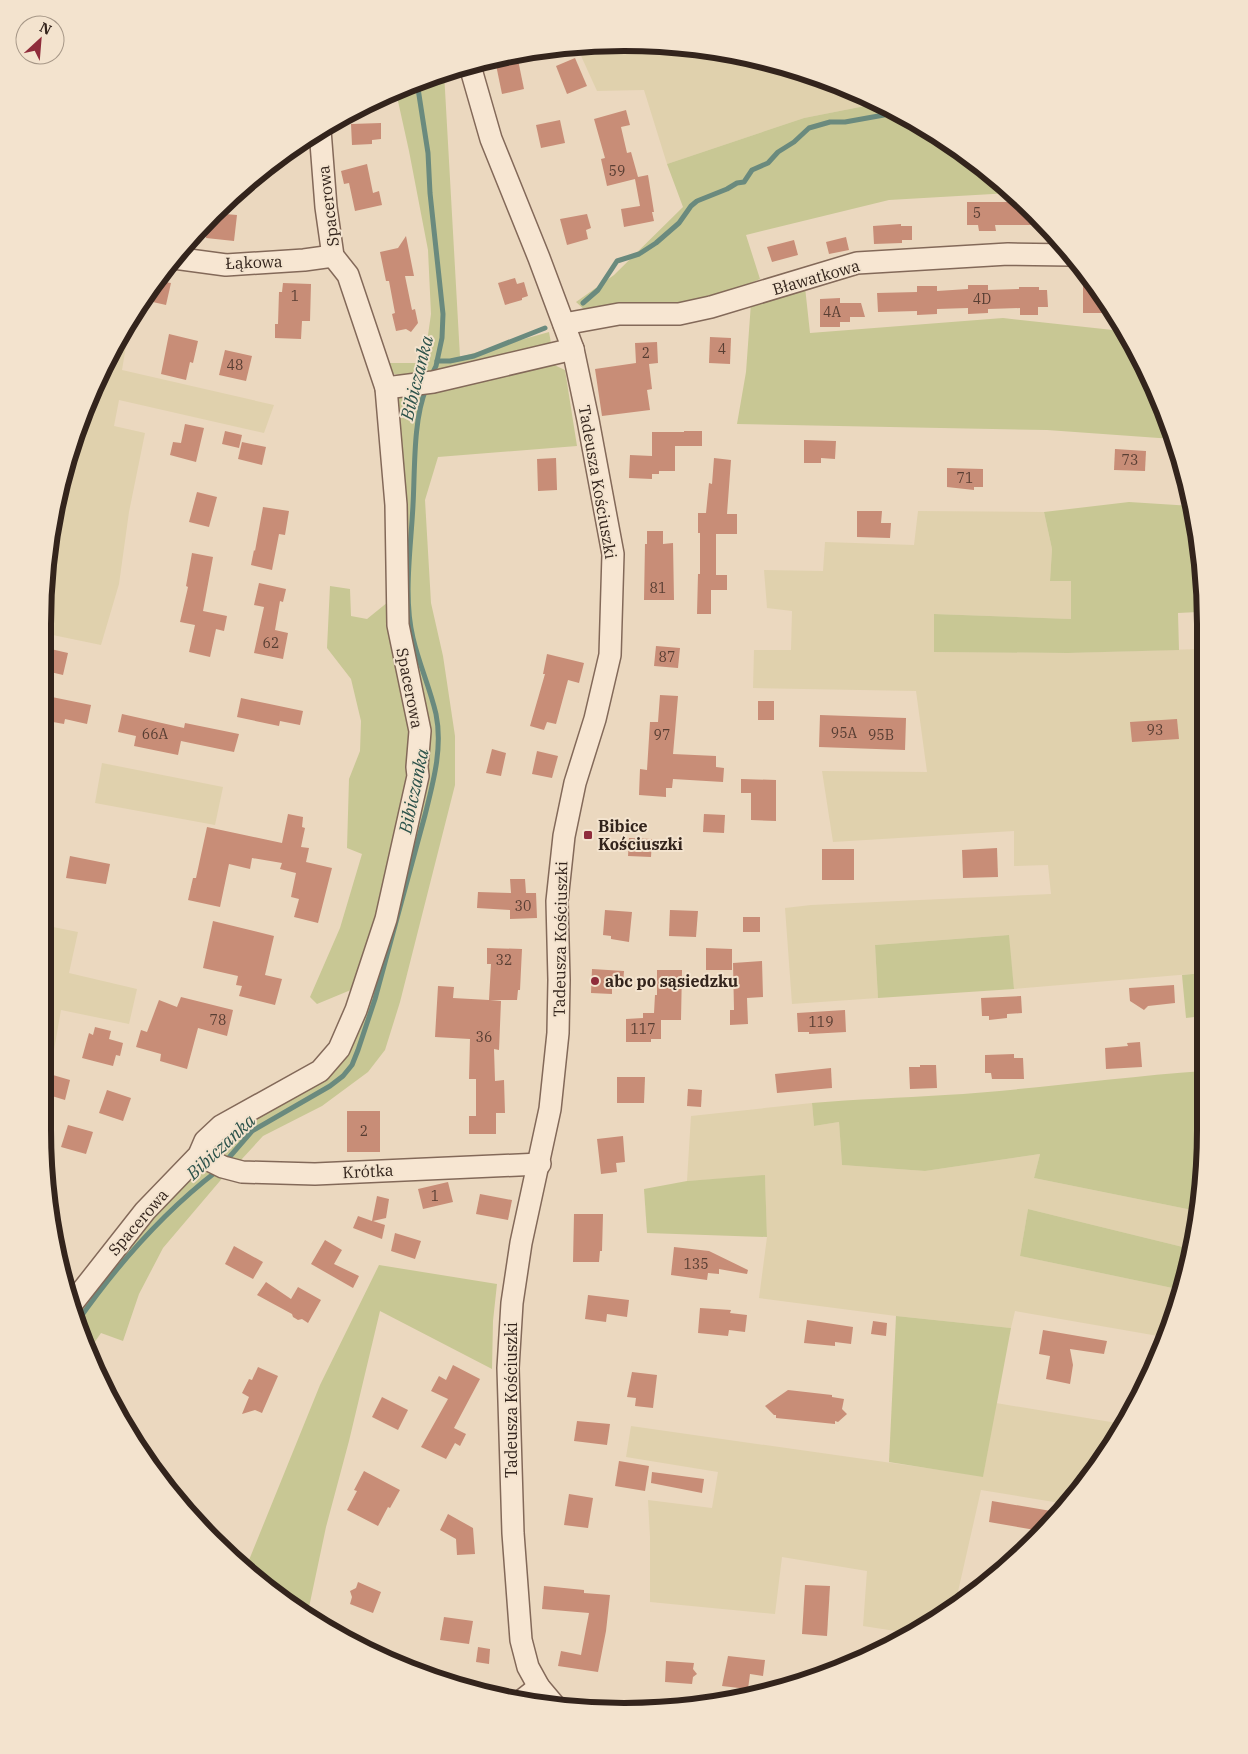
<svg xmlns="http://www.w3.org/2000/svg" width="1248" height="1754" font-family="'IBM Plex Serif',serif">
	<rect width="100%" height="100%" fill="#ebd8bf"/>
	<g fill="#e0d1ad">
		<polygon points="662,44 775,62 865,97 865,106 804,118 667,164 644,90 597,91 577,47"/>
		<polygon points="118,338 127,340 122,370 274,405 264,433 119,400 114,426 145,433 129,512 119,584 101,645 43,633 43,624 54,510 87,402"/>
		<polygon points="918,511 1044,512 1052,549 1050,580 1071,581 1071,619 935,614 935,652 1068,653 1201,649 1203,973 1014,989 1008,935 875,945 878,998 792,1004 785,908 811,905 1051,894 1048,865 1014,866 1014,831 833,842 822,771 927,772 916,691 753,688 754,650 791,650 792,611 767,608 764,570 823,571 825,542 914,545"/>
		<polygon points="102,763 223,787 215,825 95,803"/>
		<polygon points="43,925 78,932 69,973 137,989 129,1024 61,1010 51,1067 43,1066"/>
		<polygon points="812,1103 814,1126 839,1122 842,1165 925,1171 1040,1154 1034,1178 1197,1211 1191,1249 1028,1209 1020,1256 1182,1290 1164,1337 1015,1311 1011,1328 896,1316 759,1298 767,1237 765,1176 687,1181 691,1116"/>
		<polygon points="996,1403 1123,1424 1085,1484 1066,1504 981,1490 955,1605 915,1634 863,1626 867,1571 782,1557 775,1614 650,1602 650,1536 648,1500 712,1508 718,1472 626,1457 631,1426 983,1476"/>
	</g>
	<g fill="#c8c794">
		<polygon points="444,72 460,357 549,332 551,343 461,371 419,379 390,373 387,363 424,363 431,314 428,250 409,151 396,92"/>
		<polygon points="865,97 881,103 978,163 1010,193 889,200 746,235 760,279 706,303 587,312 576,302 614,275 683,207 667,164 804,118 865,106"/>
		<polygon points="805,287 810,333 1003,318 1122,331 1146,367 1173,439 1047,430 737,424 746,372 751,303"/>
		<polygon points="550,363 565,370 577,446 438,457 425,500 431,603 443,656 455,736 455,785 400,1002 385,1050 368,1072 322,1106 263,1136 241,1160 216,1157 214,1144 329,1074 346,1048 422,714 405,598 393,411 399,397 423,388"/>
		<polygon points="1129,502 1192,506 1200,548 1201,552 1198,552 1198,612 1178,613 1179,650 1068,653 934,652 934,614 1071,619 1071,581 1050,581 1052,549 1044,512"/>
		<polygon points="330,586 350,589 351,616 367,619 388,602 412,731 413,781 358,987 317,1004 310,997 340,928 362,854 347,848 349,779 360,751 361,721 351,679 327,648"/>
		<polygon points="1009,935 1014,989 878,998 875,945"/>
		<polygon points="1203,973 1203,1016 1186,1018 1182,975"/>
		<path d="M1204 1071V1168L1197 1211 1034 1178 1040 1154 925 1171 842 1165 839 1122 814 1126 812 1103C856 1099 901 1098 945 1095 1031 1090 1117 1077 1204 1071Z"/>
		<polygon points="202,1167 225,1175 163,1248 139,1294 123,1341 101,1333 87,1353 73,1311 151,1215"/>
		<polygon points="765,1175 767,1237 647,1233 644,1189 687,1181"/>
		<polygon points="1028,1209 1191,1249 1186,1281 1182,1290 1020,1256"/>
		<polygon points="379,1265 497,1284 493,1321 492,1369 380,1311 349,1441 326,1527 308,1612 245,1570 320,1385"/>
		<polygon points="896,1316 1011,1328 983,1477 889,1462"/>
	</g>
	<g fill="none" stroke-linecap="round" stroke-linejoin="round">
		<g stroke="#6a8a7e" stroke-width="5">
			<polyline points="417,82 428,153 430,193 443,314 442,338 436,366 431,376"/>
			<polyline points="583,303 598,290 617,261 639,254 656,243 679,223 691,206 697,201 727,189 737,183 744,182 752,170 768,163 778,152 794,142 809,128 830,122 845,122 884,115 894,110"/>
			<polyline points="437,361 450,361 474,356 545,328"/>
			<path d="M226 1161 252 1131 330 1086 343 1076 352 1065 358 1050 375 999 425 815C433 783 443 748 436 714 430 688 419 664 413 638 403 597 411 547 413 505 415 471 413 420 426 389"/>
			<path d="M77 1322C117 1265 161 1214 217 1171"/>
		</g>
	</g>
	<g fill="#c88d77">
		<polygon points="517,55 524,89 502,94 495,60"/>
		<polygon points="575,58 587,86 567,94 556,66"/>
		<polygon points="626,110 630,125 621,127 627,153 631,152 638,177 648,175 654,212 652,212 654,221 624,227 621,209 640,206 635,179 607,186 601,159 605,158 594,119"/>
		<polygon points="560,120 565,143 541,148 536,125"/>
		<polygon points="381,123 381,139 372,140 372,144 352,145 351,124"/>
		<polygon points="367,164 373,193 379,191 382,205 355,211 349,183 344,184 341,171"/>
		<polygon points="226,201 225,214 237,215 234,241 206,238 208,219"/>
		<polygon points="967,202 1020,202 1045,225 995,225 996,231 979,231 978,225 967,225"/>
		<polygon points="587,214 591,228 586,230 588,239 567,245 560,219"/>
		<polygon points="901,224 901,226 912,226 912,240 902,240 902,243 874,244 873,226"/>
		<polygon points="406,236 414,276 405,276 412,310 415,309 418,323 411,332 406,329 396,331 392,314 395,313 389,281 386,281 380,252 398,248"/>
		<polygon points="846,237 849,250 829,254 826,242"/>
		<polygon points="794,240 798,255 772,262 767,247"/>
		<polygon points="1083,274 1098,295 1109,313 1083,313"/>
		<polygon points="515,278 517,284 524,282 528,296 522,298 522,300 505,305 498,283"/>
		<polygon points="158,281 171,283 166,305 144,300"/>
		<polygon points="283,283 311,284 310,321 302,321 301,339 275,338 275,324 278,324 279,292 282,292"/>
		<polygon points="968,285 988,285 988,290 1019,289 1019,287 1039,287 1039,290 1047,290 1048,307 1038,307 1038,315 1020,315 1020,308 988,309 988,313 968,314 968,308 937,309 937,314 917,315 917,311 878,312 877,293 917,292 917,286 937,286 937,291 968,289"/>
		<polygon points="840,298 840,303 861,303 865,317 850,317 850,322 840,322 840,327 820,327 820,299"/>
		<polygon points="169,334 198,341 193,363 190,362 186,380 161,374"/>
		<polygon points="710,337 731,338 730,364 709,363"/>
		<polygon points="657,342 658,363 649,364 652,389 647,390 650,410 602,416 595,369 636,363 635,343"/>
		<polygon points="225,350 252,356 246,381 219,375"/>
		<polygon points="185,424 204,428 196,462 170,455 173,442 181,443"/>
		<polygon points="225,431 242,435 239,448 222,444"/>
		<polygon points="684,431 702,431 702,446 675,446 675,471 659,471 659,474 652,474 652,479 629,478 630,455 652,456 652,432 684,432"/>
		<polygon points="804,440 836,441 835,459 821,458 821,463 804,463"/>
		<polygon points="242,442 266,447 262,465 238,459"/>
		<polygon points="1115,449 1146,451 1145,471 1114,470"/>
		<polygon points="556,458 557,490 538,491 537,459"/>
		<polygon points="714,458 731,460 727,514 737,514 737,534 716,534 716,575 727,575 727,590 711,590 711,614 697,614 698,574 700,574 700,533 698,533 698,513 706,513 709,483 712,484"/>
		<polygon points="947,468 983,469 983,487 974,487 974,490 947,487"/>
		<polygon points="197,492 217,497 209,527 189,522"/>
		<polygon points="263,507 289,511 285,535 279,534 272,570 251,565 254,550 255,551"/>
		<polygon points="857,511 882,511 881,523 891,523 890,538 857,537"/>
		<polygon points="647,531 663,531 663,544 673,543 674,600 644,600 645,544 647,544"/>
		<polygon points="192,553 213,557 203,611 227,616 224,631 216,629 210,657 189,652 195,625 180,622 188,587 186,586"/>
		<polygon points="259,583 286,589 283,602 280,601 275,630 288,633 283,659 254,653 264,607 254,605"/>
		<polygon points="656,646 680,648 678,668 654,666"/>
		<polygon points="42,647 68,653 63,675 42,670"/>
		<polygon points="547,654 584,663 579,683 568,680 556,724 547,722 544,730 530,726 545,674 543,674"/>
		<polygon points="660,695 678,696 673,754 716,756 716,767 724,768 723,782 673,779 672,788 666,788 666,797 639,795 640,769 647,770 650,722 658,722"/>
		<polygon points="47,696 91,705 87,724 65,719 64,724 42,720"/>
		<polygon points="241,698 303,711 300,725 280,721 279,726 237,717"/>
		<rect x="758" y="701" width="16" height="19"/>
		<polygon points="122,714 184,728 185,723 239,734 234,752 181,741 178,755 134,746 136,736 118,732"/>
		<polygon points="820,715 906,718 905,750 819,747"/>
		<polygon points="1177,719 1179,739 1132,742 1130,722"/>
		<polygon points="492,749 506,753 501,776 486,773"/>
		<polygon points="537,751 558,756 552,778 532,774"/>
		<polygon points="741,779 776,780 776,821 751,820 751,793 741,793"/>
		<polygon points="288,814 303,817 302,827 305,828 301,847 309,848 306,862 332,868 318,923 294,917 299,899 291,897 296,873 280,869 282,863 252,858 250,869 229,864 220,907 188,900 193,878 196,878 207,827 282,843"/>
		<polygon points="704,814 725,815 724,833 703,832"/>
		<polygon points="629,838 652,839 651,857 628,856"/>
		<polygon points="997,848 998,877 963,878 962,850"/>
		<rect x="822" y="849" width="32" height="31"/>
		<polygon points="70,856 110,864 106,884 66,878"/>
		<polygon points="510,879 525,879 526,893 536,893 537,918 510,919 510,910 477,908 478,892 511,893"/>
		<polygon points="605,910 632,912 629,942 611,939 611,936 603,935"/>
		<polygon points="670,910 698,911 696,937 669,936"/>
		<rect x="743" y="917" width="17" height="15"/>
		<polygon points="213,921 274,936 265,975 282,979 275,1005 239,996 242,986 236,985 238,976 203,968"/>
		<polygon points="487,948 522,949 520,990 518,990 517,1000 490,1000 501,1001 499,1050 494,1049 495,1081 504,1080 505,1113 496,1113 496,1134 469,1134 469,1116 476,1116 476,1079 469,1079 470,1039 435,1037 438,986 454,987 453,998 489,1000 491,964 487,964"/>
		<polygon points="706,948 732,949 732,970 706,970"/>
		<polygon points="762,961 763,997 747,998 748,1024 730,1025 730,1010 734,1010 733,963"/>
		<polygon points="592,969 624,971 623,984 612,983 612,994 591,993"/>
		<polygon points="657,970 682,970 681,1020 661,1020 661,1039 651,1039 651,1042 626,1042 626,1019 643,1018 643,1013 654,1013 655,995 657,995"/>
		<polygon points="1174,985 1175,1003 1148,1006 1144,1010 1130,1001 1129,988"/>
		<polygon points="1021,996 1022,1013 1007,1014 1007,1018 989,1020 989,1016 982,1016 981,998"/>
		<polygon points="181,997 233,1010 227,1036 198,1028 187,1069 160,1061 161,1054 136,1047 141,1030 147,1032 159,1000 177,1007"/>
		<polygon points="845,1010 846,1032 809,1034 809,1032 798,1032 797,1013"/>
		<polygon points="95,1027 111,1031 109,1039 123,1043 120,1056 116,1055 113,1066 82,1058 89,1033 93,1035"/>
		<polygon points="1140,1042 1142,1067 1106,1069 1105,1048 1128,1046 1127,1043"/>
		<polygon points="1014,1054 1014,1058 1023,1058 1024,1079 992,1079 991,1073 985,1073 985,1055"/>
		<polygon points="920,1065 936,1065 937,1088 910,1089 909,1067 920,1067"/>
		<polygon points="831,1068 832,1088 777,1093 775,1074"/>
		<polygon points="46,1073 70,1080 65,1100 42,1093 42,1085"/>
		<polygon points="617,1077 645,1077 644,1103 617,1103"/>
		<polygon points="688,1089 702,1090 701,1107 687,1106"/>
		<polygon points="107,1090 131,1098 123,1121 99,1113"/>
		<rect x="347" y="1111" width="33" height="41"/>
		<polygon points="68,1125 93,1132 86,1154 61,1147"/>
		<polygon points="623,1136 625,1162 616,1163 617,1172 601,1174 597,1139"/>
		<polygon points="448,1182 453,1202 423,1209 418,1189"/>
		<polygon points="480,1194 512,1200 508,1220 476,1214"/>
		<polygon points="377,1196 389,1199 386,1218 373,1221 385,1225 382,1239 353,1228 358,1216 372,1221"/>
		<polygon points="574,1214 603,1214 602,1251 600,1251 599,1262 573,1262"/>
		<polygon points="395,1233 421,1241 415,1259 391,1251"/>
		<polygon points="325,1240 342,1250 334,1264 359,1276 353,1288 311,1264"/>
		<polygon points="234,1246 263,1262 253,1279 225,1264"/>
		<polygon points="674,1247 709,1251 748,1270 747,1274 719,1269 719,1274 708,1273 707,1280 671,1275"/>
		<polygon points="266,1282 291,1299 298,1287 321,1300 308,1323 302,1319 298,1320 293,1317 292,1314 257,1295"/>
		<polygon points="588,1295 629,1300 627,1317 607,1314 606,1322 585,1319"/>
		<polygon points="700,1308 731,1310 730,1313 747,1315 745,1332 729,1330 728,1336 698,1333"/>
		<polygon points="807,1320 853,1327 851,1344 835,1342 835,1346 804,1343"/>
		<polygon points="873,1321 887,1323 886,1336 871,1334"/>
		<polygon points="1043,1330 1107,1341 1104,1354 1070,1349 1073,1365 1070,1384 1046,1379 1050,1356 1039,1354"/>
		<polygon points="453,1365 480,1379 454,1428 466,1434 460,1446 455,1443 446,1459 421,1447 448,1399 431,1391 439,1376 446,1380"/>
		<polygon points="258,1367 278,1376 262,1413 255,1410 242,1414 249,1397 242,1393 249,1379 252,1380"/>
		<polygon points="632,1372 657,1375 653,1408 635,1406 636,1398 627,1397"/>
		<polygon points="788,1390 832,1395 832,1397 844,1399 842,1409 847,1414 838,1422 835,1421 835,1424 776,1418 776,1415 774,1415 765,1406"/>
		<polygon points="382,1397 408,1410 398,1430 372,1417"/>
		<polygon points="577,1421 610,1424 607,1445 574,1441"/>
		<polygon points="619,1461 649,1466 645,1491 615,1486"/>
		<polygon points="364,1471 400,1490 390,1508 388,1507 378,1526 347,1510 357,1491 354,1490"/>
		<polygon points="652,1472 704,1479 702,1493 651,1483"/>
		<polygon points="569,1494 593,1498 588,1528 564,1525"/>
		<polygon points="992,1501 1051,1511 1048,1524 1041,1531 989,1522"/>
		<polygon points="448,1514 473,1528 475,1554 457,1555 456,1539 440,1530"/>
		<polygon points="358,1582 381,1592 373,1613 350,1604 352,1597 350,1591 356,1588"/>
		<polygon points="805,1585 830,1586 827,1636 802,1634"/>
		<polygon points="544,1586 584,1590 584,1593 610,1595 606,1631 598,1672 558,1666 561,1651 581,1655 589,1613 542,1609"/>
		<polygon points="444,1617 473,1621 469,1644 440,1640"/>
		<polygon points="478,1647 490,1649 489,1664 476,1662"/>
		<polygon points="728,1656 765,1660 763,1676 750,1674 748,1689 722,1686"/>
		<polygon points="666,1661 694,1663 693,1669 697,1674 693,1677 692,1684 665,1682"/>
	</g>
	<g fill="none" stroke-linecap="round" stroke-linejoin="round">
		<defs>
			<g id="minor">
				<polyline points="470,66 491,139 539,258 573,349 588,420 613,554 610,655 595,719 575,783 564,836 557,901 559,980 558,1033 550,1109 521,1243 512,1303 508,1368 513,1533 521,1640 528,1667 539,1687 555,1706"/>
				<polyline points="174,258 226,265 304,260 333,256"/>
				<polyline points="564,324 619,314 679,314 711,307 857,263 1008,254 1071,255"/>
				<polyline points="386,388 433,382 573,349"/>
				<polyline points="199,1155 223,1167 242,1172 315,1174 540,1164"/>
				<polyline points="71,1305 145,1211 199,1155 205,1141 221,1126 320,1071 339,1049 356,1010 386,919 418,776 417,767 420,731 398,625 396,505 386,388 348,275 333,256 326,207 320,130"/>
				<polyline points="521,1701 539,1687"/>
			</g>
		</defs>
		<use href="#minor" stroke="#836959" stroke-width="24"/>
		<use href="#minor" stroke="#f7e6d2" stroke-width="21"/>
	</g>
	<g fill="#8f2c3b" stroke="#f3e3ce" stroke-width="2">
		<rect x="583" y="830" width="10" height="10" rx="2.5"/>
		<circle cx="595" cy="981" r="5"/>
	</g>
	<g text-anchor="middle" stroke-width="4" stroke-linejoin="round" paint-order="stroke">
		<g font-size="14" fill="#583e33">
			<text x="617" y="176">59</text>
			<text x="977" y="218">5</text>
			<text x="295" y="301">1</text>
			<text x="982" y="304">4D</text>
			<text x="832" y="317">4A</text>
			<text x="722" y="354">4</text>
			<text x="646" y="358">2</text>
			<text x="235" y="370">48</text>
			<text x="1130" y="465">73</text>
			<text x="965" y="483">71</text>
			<text x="658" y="593">81</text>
			<text x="271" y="648">62</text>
			<text x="667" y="662">87</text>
			<text x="1155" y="735">93</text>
			<text x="844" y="738">95A</text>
			<text x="155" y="739">66A</text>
			<text x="662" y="740">97</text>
			<text x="881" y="740">95B</text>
			<text x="523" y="911">30</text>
			<text x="504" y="965">32</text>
			<text x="218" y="1025">78</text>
			<text x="821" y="1027">119</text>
			<text x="643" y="1034">117</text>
			<text x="484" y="1042">36</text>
			<text x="364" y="1136">2</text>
			<text x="435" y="1201">1</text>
			<text x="696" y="1269">135</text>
		</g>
		<g font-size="16" fill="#33241c" stroke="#f3e3ce">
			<text transform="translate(328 206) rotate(-97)" y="6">Spacerowa</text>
			<text transform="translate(254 262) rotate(-2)" y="6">Łąkowa</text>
			<text transform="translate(816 277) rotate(-16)" y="6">Bławatkowa</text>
			<text transform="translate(598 482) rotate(80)" y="6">Tadeusza Kościuszki</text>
			<text transform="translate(410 688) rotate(79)" y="6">Spacerowa</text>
			<text transform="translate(560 939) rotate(-89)" y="6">Tadeusza Kościuszki</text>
			<text transform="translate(368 1171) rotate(-3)" y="6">Krótka</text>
			<text transform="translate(138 1222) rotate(-49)" y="6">Spacerowa</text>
			<text transform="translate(511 1400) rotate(-90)" y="6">Tadeusza Kościuszki</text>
		</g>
		<g font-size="16" font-weight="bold" fill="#33241c" stroke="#f3e3ce" text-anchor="start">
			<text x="598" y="832">Bibice<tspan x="598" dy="18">Kościuszki</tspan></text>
			<text x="605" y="987">abc po sąsiedzku</text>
		</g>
		<g font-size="18" font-style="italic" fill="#2c524a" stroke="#f3e3ce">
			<text transform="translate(417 378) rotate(-76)" y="6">Bibiczanka</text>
			<text transform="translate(414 791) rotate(-78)" y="6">Bibiczanka</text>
			<text transform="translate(221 1147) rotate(-43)" y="6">Bibiczanka</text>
		</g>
	</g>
	<path d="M0 0H1248V1754H0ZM624 51H624A573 573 0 0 1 1197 624V1130A573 573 0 0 1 624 1703H624A573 573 0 0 1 51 1130V624A573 573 0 0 1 624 51Z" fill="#f3e3ce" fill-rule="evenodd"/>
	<path fill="none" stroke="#33241c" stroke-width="6" d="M624 51H624A573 573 0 0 1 1197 624V1130A573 573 0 0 1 624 1703H624A573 573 0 0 1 51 1130V624A573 573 0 0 1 624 51Z"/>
	<g transform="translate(40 40) rotate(26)"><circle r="24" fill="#f3e3ce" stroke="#a69787"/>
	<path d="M0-4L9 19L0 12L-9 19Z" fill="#8f2c3b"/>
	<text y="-8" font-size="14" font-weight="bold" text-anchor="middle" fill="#33241c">N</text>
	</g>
</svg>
